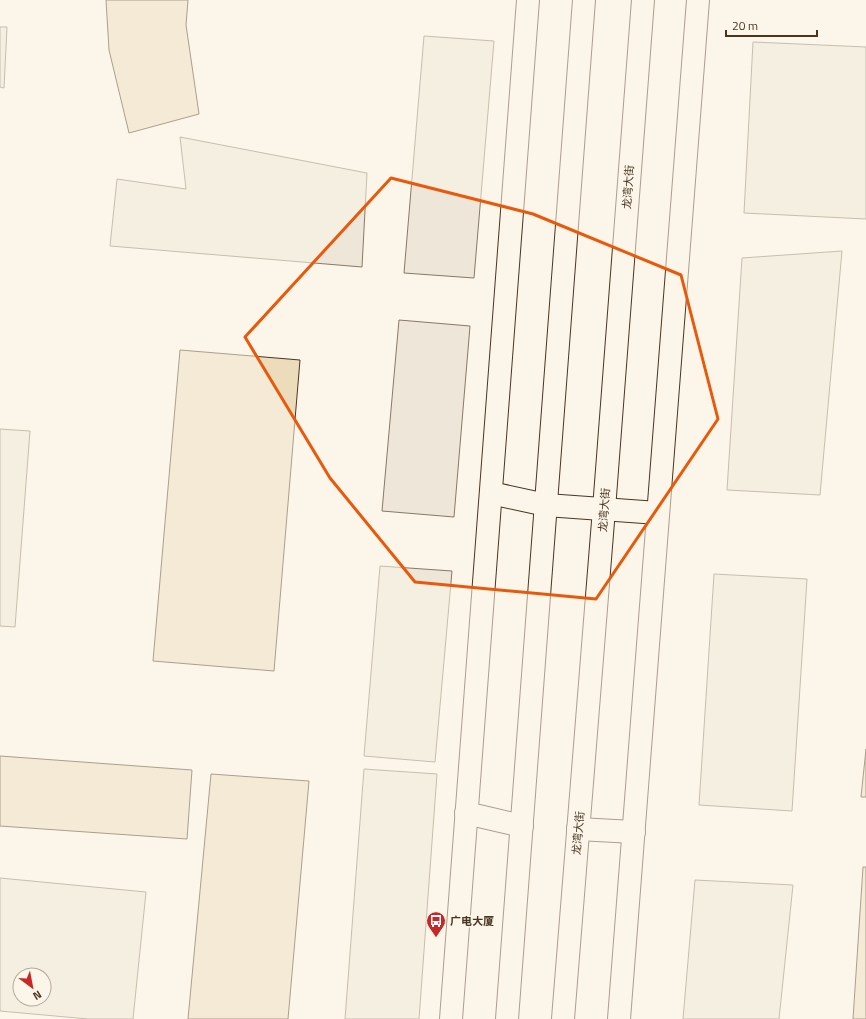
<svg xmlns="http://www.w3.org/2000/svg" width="866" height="1019" font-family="'Titillium Web','Noto Sans SC',sans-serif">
	<rect width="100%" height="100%" fill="#fbf6e9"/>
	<g fill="#ede6d9" stroke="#887966" fill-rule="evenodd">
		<polygon points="0,27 7,27 4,88 0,87"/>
		<polygon points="424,36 494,41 474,278 404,273"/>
		<polygon points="753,42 866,47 866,219 744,213"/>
		<polygon points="180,137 367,173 362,267 110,246 117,179 186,189"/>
		<polygon points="842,251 820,495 727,490 742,258"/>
		<polygon points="399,320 470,326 454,517 382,511"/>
		<polygon points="0,429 30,431 15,627 0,626"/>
		<polygon points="380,566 452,571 435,762 364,756"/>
		<polygon points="714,574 807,579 792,811 699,805"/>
		<polygon points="364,769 437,774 419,1019 345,1019"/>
		<path d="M0 878 146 892 133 1019H88L0 1011ZM20 975H44V999H20Z"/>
		<polygon points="695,880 793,885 779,1019 683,1019"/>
	</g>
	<g fill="#ecdcbc" stroke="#4a3520">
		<polygon points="106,0 188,0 186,25 199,114 129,133 109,50"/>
		<polygon points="180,350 300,360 274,671 153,661"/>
		<polygon points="866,749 866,797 861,797"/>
		<polygon points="0,756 192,770 187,839 0,826"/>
		<polygon points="211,774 309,781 288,1019 188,1019"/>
		<polygon points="863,867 866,867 866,1019 853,1019"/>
	</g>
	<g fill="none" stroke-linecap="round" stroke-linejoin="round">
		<defs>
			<g id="primary">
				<polyline points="491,493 546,505 658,513"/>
				<polyline points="466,813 522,826"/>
				<polyline points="578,829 634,832"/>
				<polyline points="451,1019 528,0"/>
				<polyline points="507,1019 584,0"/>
				<polyline points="563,1019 604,509 643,0"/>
				<polyline points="619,1019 698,0"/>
			</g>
		</defs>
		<use href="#primary" stroke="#4a3520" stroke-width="24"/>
		<use href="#primary" stroke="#fbf6e9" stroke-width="22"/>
	</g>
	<path d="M0 0H866V1019H0ZM391 178 533 214 681 275 718 419 596 599 415 582 330 478 245 337Z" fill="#fbf6e9" fill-opacity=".55" fill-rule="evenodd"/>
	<path fill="none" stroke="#e8590c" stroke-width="3" stroke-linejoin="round" d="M391 178 533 214 681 275 718 419 596 599 415 582 330 478 245 337Z"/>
	<defs>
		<symbol id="bus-pin" viewBox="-11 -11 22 30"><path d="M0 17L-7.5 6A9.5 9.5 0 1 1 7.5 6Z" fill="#c62828" stroke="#fbf6e9"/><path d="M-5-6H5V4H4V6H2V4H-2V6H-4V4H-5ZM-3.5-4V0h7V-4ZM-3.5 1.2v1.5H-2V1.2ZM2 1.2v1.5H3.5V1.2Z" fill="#fff"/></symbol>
	</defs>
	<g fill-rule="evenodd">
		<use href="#bus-pin" x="425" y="910" width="22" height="30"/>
	</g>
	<g text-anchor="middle" stroke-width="3" stroke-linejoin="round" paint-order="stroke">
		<g font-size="11" fill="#4a3520" stroke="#fbf6e9">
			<text transform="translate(628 187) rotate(-86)" y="4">龙湾大街</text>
			<text transform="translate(604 510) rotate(-86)" y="4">龙湾大街</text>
			<text transform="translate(578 833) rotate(-85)" y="4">龙湾大街</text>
		</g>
		<g font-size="11" font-weight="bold" fill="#4a3520" stroke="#fbf6e9" text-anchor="start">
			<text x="450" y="925">广电大厦</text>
		</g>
	</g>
	<g transform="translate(32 987) rotate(148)"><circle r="19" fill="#fbf6e9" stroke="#b4a999"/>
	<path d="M0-3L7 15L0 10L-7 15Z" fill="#c62828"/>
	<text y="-6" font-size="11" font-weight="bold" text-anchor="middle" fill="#4a3520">N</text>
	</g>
	<path d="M726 30v6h91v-6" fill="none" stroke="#4a3520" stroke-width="2"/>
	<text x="732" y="30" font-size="12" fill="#4a3520" stroke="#fbf6e9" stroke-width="3" paint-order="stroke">20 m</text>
</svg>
